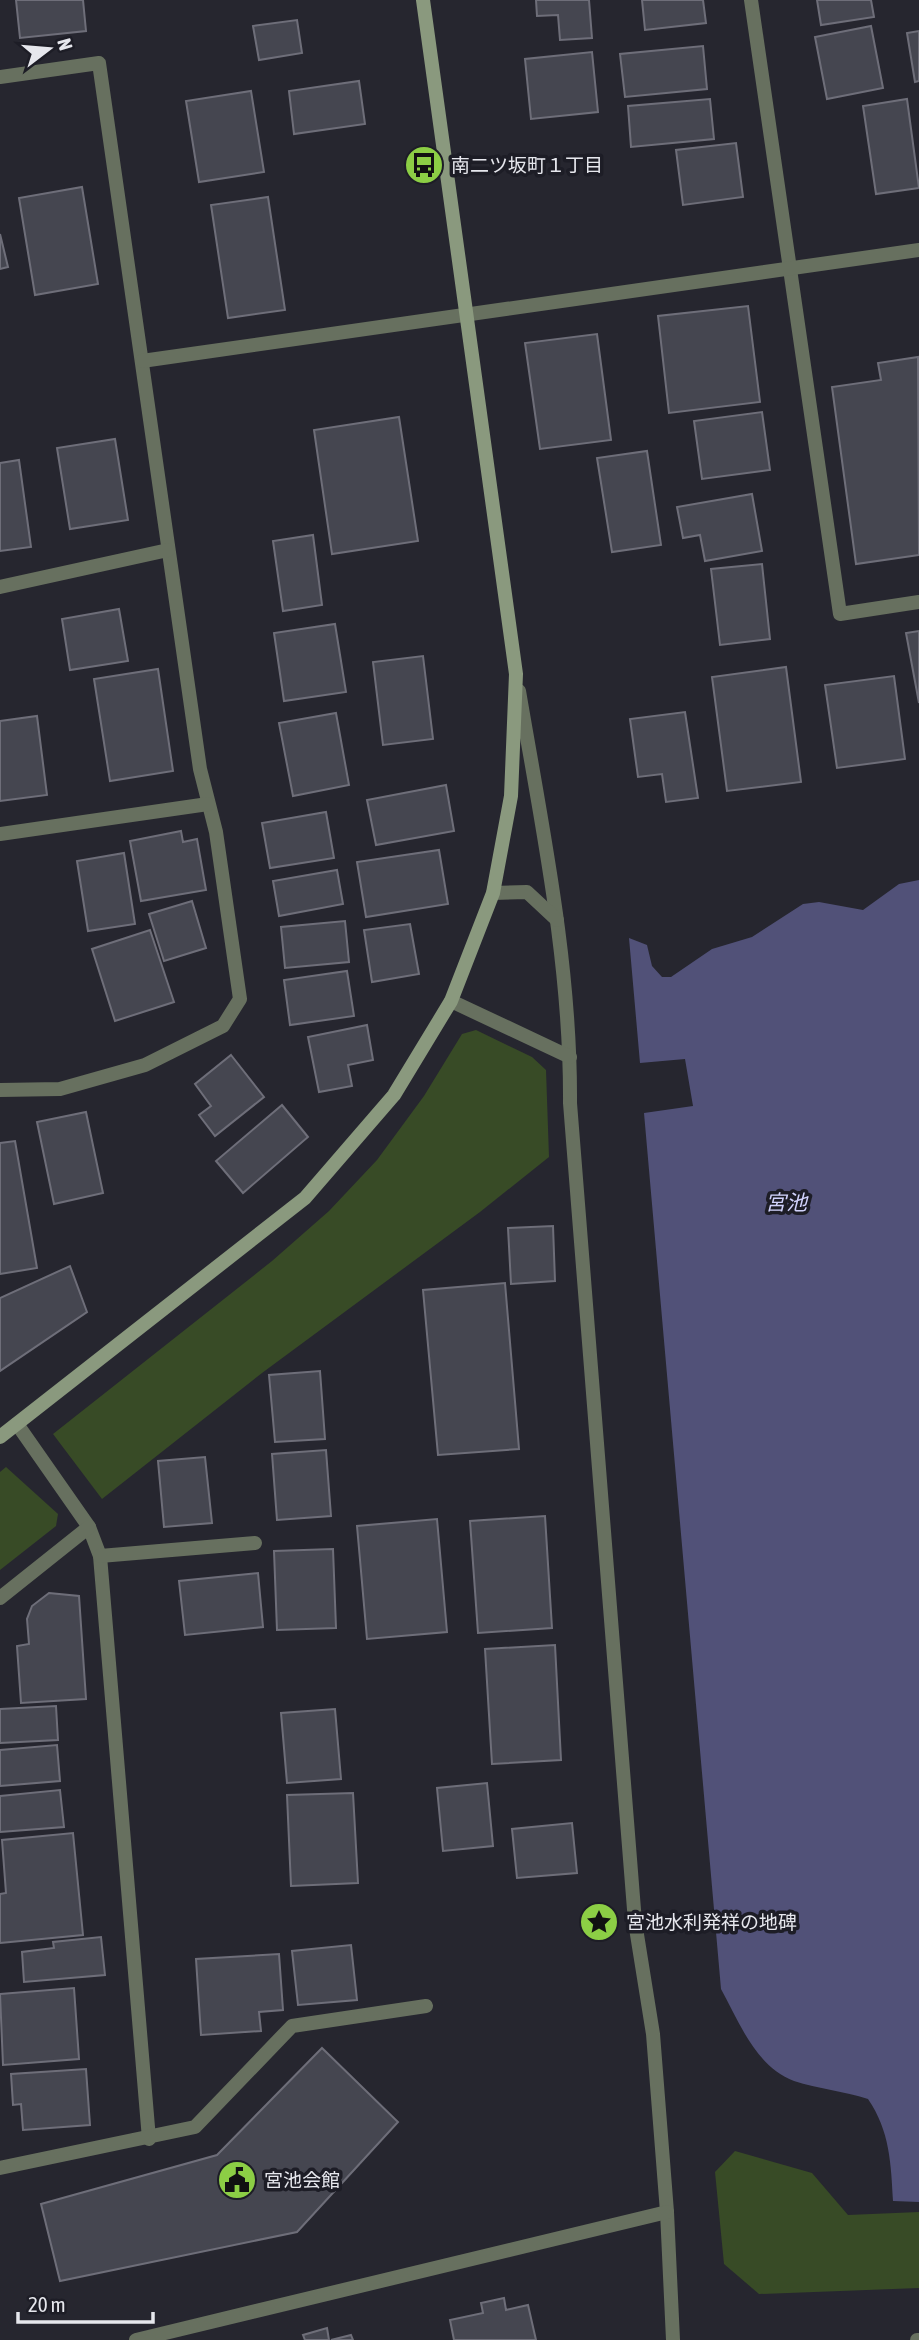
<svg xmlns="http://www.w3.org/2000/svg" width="919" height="2340" font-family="'Asap Condensed','Noto Sans JP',sans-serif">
	<rect width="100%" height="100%" fill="#26262f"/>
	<g fill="#384b26">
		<polygon points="476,1030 532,1057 546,1070 549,1157 480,1212 262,1373 102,1499 53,1434 272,1261 329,1211 377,1160 424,1096 462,1034"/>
		<polygon points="6,1467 58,1514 56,1526 0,1570 0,1472"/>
		<polygon points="735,2151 812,2173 848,2215 919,2212 919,2288 759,2294 724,2264 715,2172"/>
	</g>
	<path fill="#515178" d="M919 880V2202L893 2201C891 2164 890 2131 868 2099 844 2091 818 2089 794 2081 756 2067 739 2022 721 1989L644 1113 693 1106 685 1059 640 1063 629 938 647 945 652 966 662 977H671L712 949 752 937 803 904 819 902 863 910 899 884Z"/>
	<g fill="#454650" stroke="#6e6e79" stroke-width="2">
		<polygon points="16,0 83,0 86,31 20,38"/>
		<polygon points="536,0 589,0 592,38 560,40 558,15 537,16"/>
		<polygon points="642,0 703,0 706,23 645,30"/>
		<polygon points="817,0 871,0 874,17 821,25"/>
		<polygon points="297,20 302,53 259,60 253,26"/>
		<polygon points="871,26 883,88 827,99 815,37"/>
		<polygon points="919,31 919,81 915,82 907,33"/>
		<polygon points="703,46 707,89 625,97 620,54"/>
		<polygon points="592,52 598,112 531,119 525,59"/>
		<polygon points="359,81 365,124 294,134 289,91"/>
		<polygon points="251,91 264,172 199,182 186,101"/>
		<polygon points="710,99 714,139 631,147 628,106"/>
		<polygon points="907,99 919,188 876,194 863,106"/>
		<polygon points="736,143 743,197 683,205 676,150"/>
		<polygon points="82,187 98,284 35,295 19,198"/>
		<polygon points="268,197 285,310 228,318 211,205"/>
		<polygon points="0,234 8,267 0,269"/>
		<polygon points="748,306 760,402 669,413 658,316"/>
		<polygon points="597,334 611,440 540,449 525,343"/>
		<polygon points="918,357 919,555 856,564 832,387 881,380 878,363"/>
		<polygon points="762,412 770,470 702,479 694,421"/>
		<polygon points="399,417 418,541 332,554 314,430"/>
		<polygon points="115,439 128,520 70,529 57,448"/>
		<polygon points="647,451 661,545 612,552 597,458"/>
		<polygon points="19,460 31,547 0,551 0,463"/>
		<polygon points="752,494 762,551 705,561 700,535 683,538 677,507"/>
		<polygon points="313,535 322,605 283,611 273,541"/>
		<polygon points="762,564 770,639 720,645 711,569"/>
		<polygon points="119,609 128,661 70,670 62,619"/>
		<polygon points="335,624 346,692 284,701 274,633"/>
		<polygon points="919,631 919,703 906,633"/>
		<polygon points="423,656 433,739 383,745 373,662"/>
		<polygon points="786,667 801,782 727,791 712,677"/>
		<polygon points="158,669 173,771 110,781 94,679"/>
		<polygon points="894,676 905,759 837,768 825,685"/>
		<polygon points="685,712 698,798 666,802 662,774 638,777 630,719"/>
		<polygon points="336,713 349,785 293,796 279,723"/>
		<polygon points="37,716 47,795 0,801 0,721"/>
		<polygon points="446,785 454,831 376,845 367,800"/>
		<polygon points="326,812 334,858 270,868 262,823"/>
		<polygon points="181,831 183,842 197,839 206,890 141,901 130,841"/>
		<polygon points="439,850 448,904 366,917 357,862"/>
		<polygon points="124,853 135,924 88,931 77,861"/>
		<polygon points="337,870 343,904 279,916 273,881"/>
		<polygon points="192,901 206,948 164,961 149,914"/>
		<polygon points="345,921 349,962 285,968 281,927"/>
		<polygon points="410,924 419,974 372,982 364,930"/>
		<polygon points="150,930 174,1002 115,1021 92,949"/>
		<polygon points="347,971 354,1016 290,1025 284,980"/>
		<polygon points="367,1025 373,1060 348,1065 352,1086 319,1092 308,1037"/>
		<polygon points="231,1055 264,1097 215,1136 199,1115 211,1106 195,1084"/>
		<polygon points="282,1105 308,1137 243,1193 216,1161"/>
		<polygon points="86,1112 103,1193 54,1204 37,1122"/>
		<polygon points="15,1141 37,1268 0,1274 0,1143"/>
		<polygon points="553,1226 555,1281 511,1284 508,1228"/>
		<polygon points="70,1266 87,1312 0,1371 0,1298"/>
		<polygon points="505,1283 519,1449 438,1455 423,1290"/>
		<polygon points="320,1371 325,1439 275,1442 269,1375"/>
		<polygon points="326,1450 331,1516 277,1520 272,1454"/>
		<polygon points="205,1457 212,1523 164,1527 158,1461"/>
		<polygon points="545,1516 552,1628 478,1633 470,1521"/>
		<polygon points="437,1519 447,1632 367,1639 357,1526"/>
		<polygon points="333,1549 336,1628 277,1630 274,1551"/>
		<polygon points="258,1573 263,1627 185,1635 179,1581"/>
		<polygon points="49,1593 79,1596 86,1699 21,1703 17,1646 29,1644 27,1619 32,1606"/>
		<polygon points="555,1645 561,1760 492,1764 485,1649"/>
		<polygon points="56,1706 58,1740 0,1743 0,1709"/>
		<polygon points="335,1709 341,1779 287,1783 281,1713"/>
		<polygon points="57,1745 60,1781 0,1786 0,1750"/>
		<polygon points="487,1783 493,1846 443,1851 437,1788"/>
		<polygon points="60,1790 64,1827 0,1832 0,1796"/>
		<polygon points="353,1793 358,1883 291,1886 287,1795"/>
		<polygon points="572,1823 577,1873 517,1878 512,1829"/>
		<polygon points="73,1833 83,1935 0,1943 0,1894 6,1893 2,1840"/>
		<polygon points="101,1937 105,1975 24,1982 22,1952 54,1948 53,1942"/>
		<polygon points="351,1945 357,2000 298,2005 292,1951"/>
		<polygon points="279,1954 283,2010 259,2012 261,2031 201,2035 196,1959"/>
		<polygon points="74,1988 79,2059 3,2065 0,1994"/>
		<polygon points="322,2048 398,2122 297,2232 60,2281 41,2204 217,2155"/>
		<polygon points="86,2069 90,2125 23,2130 21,2104 13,2105 11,2074"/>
		<polygon points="504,2298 506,2310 528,2305 536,2340 454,2340 450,2320 483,2313 481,2303"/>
		<polygon points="327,2328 329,2340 305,2340 303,2335"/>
		<polygon points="351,2335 353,2340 331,2340"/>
	</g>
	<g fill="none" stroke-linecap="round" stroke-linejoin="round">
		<g stroke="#67705f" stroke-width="14">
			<polyline points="751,0 840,614 919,602"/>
			<polyline points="0,77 99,63 200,769 216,832 240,999 223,1026 145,1065 60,1089 0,1090"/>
			<polyline points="142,361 919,250"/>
			<polyline points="0,587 168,550"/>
			<path d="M519 691C542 827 571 964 570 1103L635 1922 653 2034 667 2212 673 2340"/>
			<polyline points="0,834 208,804"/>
			<polyline points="493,893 527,892 557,920"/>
			<polyline points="451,1001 570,1057"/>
			<polyline points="17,1424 89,1527 100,1556 149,2139"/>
			<polyline points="100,1556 255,1543"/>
			<polyline points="0,1598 89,1527"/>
			<polyline points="0,2168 195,2127 292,2026 426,2006"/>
			<polyline points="136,2340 667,2212"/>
			<polyline points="917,2340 919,2340"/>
		</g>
		<polyline stroke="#8a997e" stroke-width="14" points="0,1437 305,1198 394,1095 451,1001 493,893 511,796 516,674 423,0"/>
	</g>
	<defs>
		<symbol id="bus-disc" viewBox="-11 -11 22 22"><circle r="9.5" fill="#8cce45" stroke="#1d1d26"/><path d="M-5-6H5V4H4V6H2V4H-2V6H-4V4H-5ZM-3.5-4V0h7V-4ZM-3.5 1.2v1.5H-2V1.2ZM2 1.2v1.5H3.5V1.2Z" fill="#111"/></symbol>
		<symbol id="sight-disc" viewBox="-11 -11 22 22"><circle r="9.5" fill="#8cce45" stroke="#1d1d26"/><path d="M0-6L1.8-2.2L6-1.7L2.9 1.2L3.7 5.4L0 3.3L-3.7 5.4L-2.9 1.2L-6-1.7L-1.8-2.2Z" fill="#111"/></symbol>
		<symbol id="civic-disc" viewBox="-11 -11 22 22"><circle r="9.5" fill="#8cce45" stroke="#1d1d26"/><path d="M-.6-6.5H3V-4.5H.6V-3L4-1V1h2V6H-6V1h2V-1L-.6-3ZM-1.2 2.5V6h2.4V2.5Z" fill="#111"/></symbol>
	</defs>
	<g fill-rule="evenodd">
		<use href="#bus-disc" x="402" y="143" width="44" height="44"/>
		<use href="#sight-disc" x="577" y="1900" width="44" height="44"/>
		<use href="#civic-disc" x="215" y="2158" width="44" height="44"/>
	</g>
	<g text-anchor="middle" stroke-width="7" stroke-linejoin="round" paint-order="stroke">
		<g font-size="19" fill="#e6e7ed" stroke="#1d1d26" text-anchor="start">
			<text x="451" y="172">南二ツ坂町１丁目</text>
			<text x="626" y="1929">宮池水利発祥の地碑</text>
			<text x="264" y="2187">宮池会館</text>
		</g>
		<g font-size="21" font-style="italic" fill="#d1d2fb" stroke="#1d1d26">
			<text x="786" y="1210">宮池</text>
		</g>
	</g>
	<g transform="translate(49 49) rotate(74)" stroke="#1d1d26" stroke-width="5" paint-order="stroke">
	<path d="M0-5L12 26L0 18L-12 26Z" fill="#e6e7ed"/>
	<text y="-10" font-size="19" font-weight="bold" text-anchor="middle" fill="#e6e7ed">N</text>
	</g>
	<path d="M18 2312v10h135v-10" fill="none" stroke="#e6e7ed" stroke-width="3.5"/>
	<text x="28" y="2312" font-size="21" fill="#e6e7ed" stroke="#1d1d26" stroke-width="5" paint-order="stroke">20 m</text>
</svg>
